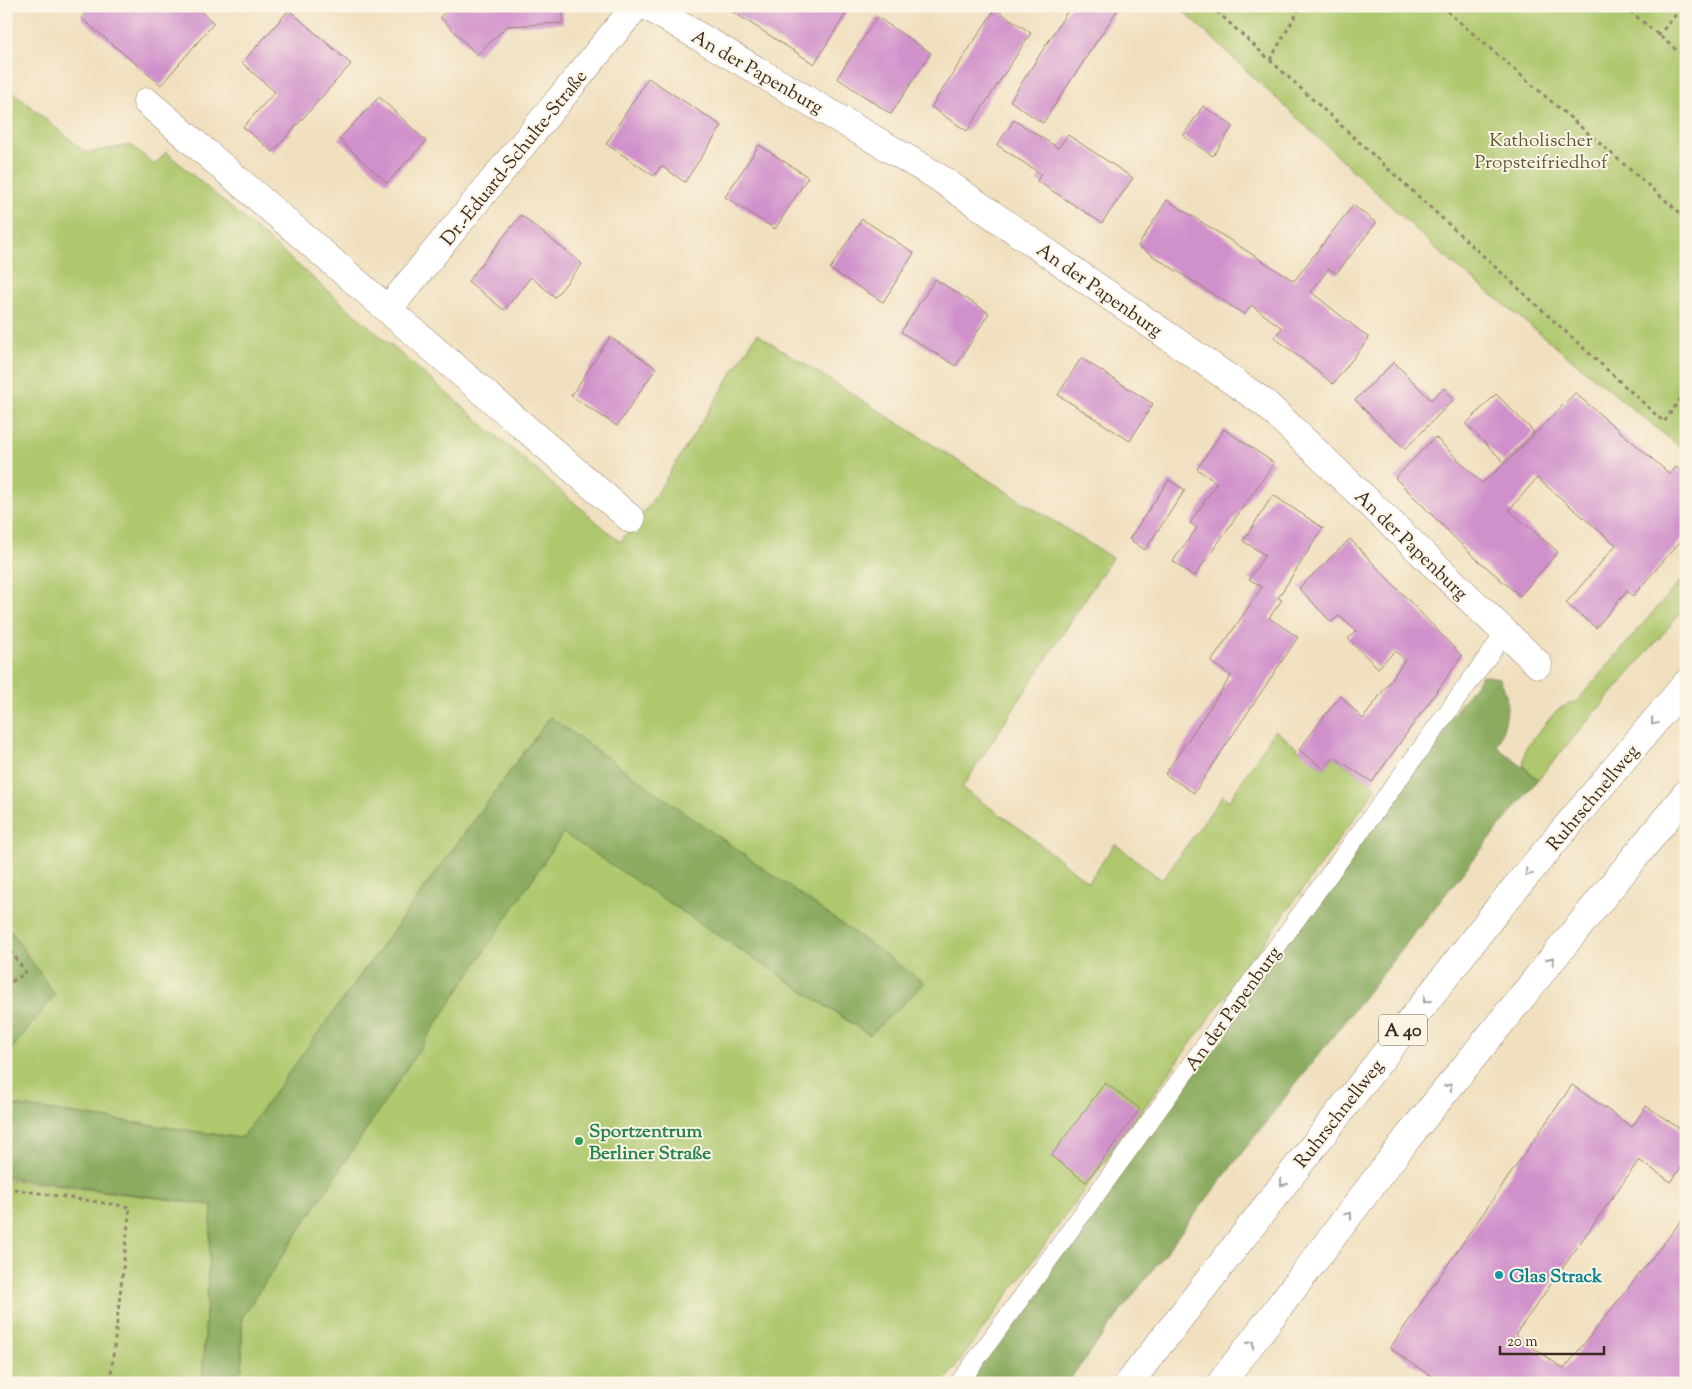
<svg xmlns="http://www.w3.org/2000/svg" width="1692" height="1389" font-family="'Sorts Mill Goudy',serif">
	<rect width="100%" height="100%" fill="#fcf5e5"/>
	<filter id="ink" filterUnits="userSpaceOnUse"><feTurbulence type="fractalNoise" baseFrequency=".02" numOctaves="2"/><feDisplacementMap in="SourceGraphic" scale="10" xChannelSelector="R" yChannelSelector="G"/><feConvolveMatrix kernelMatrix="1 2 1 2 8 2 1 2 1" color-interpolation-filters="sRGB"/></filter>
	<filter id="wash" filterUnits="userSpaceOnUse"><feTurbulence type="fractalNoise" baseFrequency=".0096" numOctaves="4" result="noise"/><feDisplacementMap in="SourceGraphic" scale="20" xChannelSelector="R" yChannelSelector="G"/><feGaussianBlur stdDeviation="1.12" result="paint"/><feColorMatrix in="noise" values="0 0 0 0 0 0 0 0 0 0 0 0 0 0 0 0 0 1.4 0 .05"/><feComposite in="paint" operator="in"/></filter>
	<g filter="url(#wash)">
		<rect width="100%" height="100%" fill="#f0e0c0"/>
		<g fill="#afc86e" stroke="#757946">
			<polygon points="1178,6 1686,6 1686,452 1444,256"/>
			<polygon points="6,86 86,153 131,145 155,165 166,152 620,542 650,504 757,334 1112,558 962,788 1022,830 1088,882 1115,844 1162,880 1223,795 1229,801 1275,730 1324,769 1334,757 1377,787 944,1383 210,1383 242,1370 242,1317 563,832 869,1035 549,718 241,1138 6,1104 6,1056 55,995 6,924"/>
			<polygon points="1686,574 1686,607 1538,779 1523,766 1526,747 1558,709 1577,701"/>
			<polygon points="6,1179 212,1205 202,1383 6,1383"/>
		</g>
		<g fill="#8bac61" stroke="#636b40">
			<path d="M1482 675 1499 678C1513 701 1506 723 1497 747L1538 779C1377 978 1220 1178 1067 1383H965Z"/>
			<polygon points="550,717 925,983 870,1035 563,833 242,1317 242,1370 210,1383 202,1383 212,1205 6,1177 6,1104 241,1138"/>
			<polygon points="6,924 55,995 6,1056"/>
		</g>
		<g id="blocks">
			<g fill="#d090cb">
				<polygon points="91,6 194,6 214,23 161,85 81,18"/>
				<polygon points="452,6 563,6 563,23 507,26 477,55 440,17"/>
				<polygon points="724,6 851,6 814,64"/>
				<polygon points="1071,6 1120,6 1043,123 1010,101"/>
				<polygon points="995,9 1031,33 967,131 931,107"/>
				<polygon points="289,10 351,64 273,152 243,127 275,92 242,63"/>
				<polygon points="877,17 931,53 891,114 837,78"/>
				<polygon points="648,78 722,126 685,182 661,166 654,176 606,144"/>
				<polygon points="379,97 426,141 387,183 339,139"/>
				<polygon points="1203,106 1233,126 1213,156 1183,136"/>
				<polygon points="1014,120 1058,148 1068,135 1133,178 1102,223 1037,181 1041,174 997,145"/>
				<polygon points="759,145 808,177 775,229 725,197"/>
				<polygon points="1167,200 1294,281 1353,205 1376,223 1336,274 1329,268 1311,292 1369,338 1333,384 1274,337 1282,328 1251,305 1245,315 1138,246"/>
				<polygon points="521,215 582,264 555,297 531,277 504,310 468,281"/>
				<polygon points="862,219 914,253 883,302 830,269"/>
				<polygon points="935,279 989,313 956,366 901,332"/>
				<polygon points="610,337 656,368 617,426 571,396"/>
				<polygon points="1081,358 1153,404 1130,441 1058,395"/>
				<polygon points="1394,362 1431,400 1443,388 1454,399 1405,449 1355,400"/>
				<polygon points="1575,393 1670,474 1676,467 1686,475 1686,539 1684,537 1633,596 1627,591 1596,628 1566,603 1616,545 1537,478 1509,510 1558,552 1520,596 1472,555 1395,478 1435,437 1482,483 1512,457"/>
				<polygon points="1496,394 1534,432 1504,462 1466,424"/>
				<polygon points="1224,429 1274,463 1194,577 1173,561 1197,528 1190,523 1217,483 1197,469"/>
				<polygon points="1169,480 1185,490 1145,550 1129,539"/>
				<polygon points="1273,495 1323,528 1278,598 1282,600 1269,618 1298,637 1194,793 1165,774 1231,676 1211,662 1262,587 1249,579 1265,555 1243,541"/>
				<polygon points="1350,539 1462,656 1372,782 1334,757 1324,769 1299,750 1340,695 1363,719 1405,660 1395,651 1378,668 1348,639 1356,631 1339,616 1331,622 1299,588"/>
				<polygon points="1105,1083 1140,1109 1086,1182 1051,1156"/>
				<polygon points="1572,1085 1632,1127 1646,1106 1686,1133 1686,1160 1671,1182 1639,1160 1515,1335 1564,1369 1686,1215 1686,1383 1441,1383 1390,1348"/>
			</g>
		</g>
	</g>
	<g filter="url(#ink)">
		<use href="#blocks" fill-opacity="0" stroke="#96856f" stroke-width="1"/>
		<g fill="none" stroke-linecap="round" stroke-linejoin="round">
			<defs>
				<polyline id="lane" points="959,1383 1505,633"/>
				<g id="street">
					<polyline points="647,6 935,175 1266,404 1538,664"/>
					<polyline points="147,102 631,519"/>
					<polyline points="389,308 636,6"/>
				</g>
				<g id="highway">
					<polyline points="1129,1383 1497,910 1686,684"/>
					<polyline points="1221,1383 1409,1136 1686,794"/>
				</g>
			</defs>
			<use href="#lane" stroke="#96856f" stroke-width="19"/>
			<use href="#street" stroke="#96856f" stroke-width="29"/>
			<use href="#highway" stroke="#96856f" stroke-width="29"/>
			<g stroke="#96856f" stroke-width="3" stroke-dasharray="4 4" stroke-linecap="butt">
				<polyline points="1211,6 1664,422 1686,391"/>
				<polyline points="1441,6 1686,218"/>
				<polyline points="1624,6 1686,58"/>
				<polyline points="1658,36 1683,6"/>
				<polyline points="1270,60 1301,6"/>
				<polyline points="6,944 26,973 6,985"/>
				<polyline points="6,1188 130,1207 110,1383"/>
			</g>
			<use href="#lane" stroke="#fff" stroke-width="18"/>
			<use href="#street" stroke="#fff" stroke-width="28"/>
			<use href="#highway" stroke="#fff" stroke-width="28"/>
		</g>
		<defs><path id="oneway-chevron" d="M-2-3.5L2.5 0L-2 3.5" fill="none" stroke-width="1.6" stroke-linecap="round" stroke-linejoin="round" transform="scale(1.25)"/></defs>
		<g stroke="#a79f9a">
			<use href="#oneway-chevron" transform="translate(1654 722) rotate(130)"/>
			<use href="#oneway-chevron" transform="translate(1528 873) rotate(130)"/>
			<use href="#oneway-chevron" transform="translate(1551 960) rotate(-51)"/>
			<use href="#oneway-chevron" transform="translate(1426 1000) rotate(128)"/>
			<use href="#oneway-chevron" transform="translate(1449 1087) rotate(-51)"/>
			<use href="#oneway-chevron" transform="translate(1283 1183) rotate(128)"/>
			<use href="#oneway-chevron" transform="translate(1349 1215) rotate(-53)"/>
			<use href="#oneway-chevron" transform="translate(1251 1344) rotate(-53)"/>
		</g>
	</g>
	<circle fill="#2e9e5b" stroke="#fcf5e5" stroke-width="2" cx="579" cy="1141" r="5"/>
	<circle fill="#0f9aa8" stroke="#fcf5e5" stroke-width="2" cx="1499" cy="1275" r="5"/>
	<g text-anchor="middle" stroke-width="4" stroke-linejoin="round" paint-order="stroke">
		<rect fill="#fcf5e5" stroke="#75675a" stroke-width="1" x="1379" y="1014.5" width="48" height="31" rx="4"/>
		<g font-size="18" font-weight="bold" fill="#3b2a1e">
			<text x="1403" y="1036">A 40</text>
		</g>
		<g font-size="19" fill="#3b2a1e" stroke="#fcf5e5">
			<text transform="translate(758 71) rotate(30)" y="7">An der Papenburg</text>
			<text transform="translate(513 157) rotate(-51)" y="7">Dr.-Eduard-Schulte-Straße</text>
			<text transform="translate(1100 289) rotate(35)" y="7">An der Papenburg</text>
			<text transform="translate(1412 544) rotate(44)" y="7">An der Papenburg</text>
			<text transform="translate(1592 797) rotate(-50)" y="7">Ruhrschnellweg</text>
			<text transform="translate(1232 1008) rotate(-54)" y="7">An der Papenburg</text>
			<text transform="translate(1338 1113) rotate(-52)" y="7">Ruhrschnellweg</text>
		</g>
		<g font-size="19" fill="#5e5936" stroke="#fcf5e5">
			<text x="1541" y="146">Katholischer<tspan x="1541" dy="22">Propsteifriedhof</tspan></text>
		</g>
		<g font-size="19" font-weight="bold" fill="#27864d" stroke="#fcf5e5" text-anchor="start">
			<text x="589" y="1137">Sportzentrum<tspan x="589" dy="22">Berliner Straße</tspan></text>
		</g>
		<g font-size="19" font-weight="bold" fill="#0d838f" stroke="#fcf5e5" text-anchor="start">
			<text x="1509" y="1282">Glas Strack</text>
		</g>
	</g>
	<rect width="1692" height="1389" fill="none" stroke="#fcf5e5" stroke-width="25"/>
	<path d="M1500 1346v8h104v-8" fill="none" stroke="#3b2a1e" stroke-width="2.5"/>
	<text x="1507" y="1346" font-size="15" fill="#3b2a1e" stroke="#fcf5e5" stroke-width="4" paint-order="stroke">20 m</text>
</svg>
